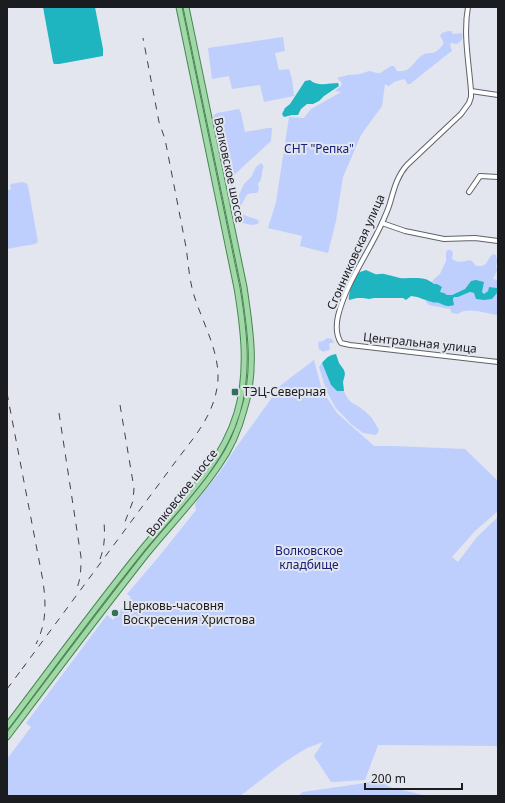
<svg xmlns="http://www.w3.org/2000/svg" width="505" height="803" font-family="'Noto Sans',sans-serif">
	<rect width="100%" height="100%" fill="#e3e6ee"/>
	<g fill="#becffe">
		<path d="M448 31H451L453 34 462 33C464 39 461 41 457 44L451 43 450 45 452 51 449 53 410 84H407L406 81 404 79 394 82 389 86 386 85 385 84 382 106 361 135 343 177 336 221 328 253 300 246 302 236 268 228 276 202 289 117 304 118 311 109 341 92 335 91 342 85 341 82 337 78 348 75 360 74 369 71 377 73H380L391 66H394L397 71C411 73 412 63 421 56 429 50 433 57 441 47 442 46 444 44 443 42 443 39 441 38 440 36L442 33Z"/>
		<polygon points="283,37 285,51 275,53 279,70 289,69 292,79 294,96 264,102 260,85 232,89 229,76 212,79 208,48"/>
		<polygon points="239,109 241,113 245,132 268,128 272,128 271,141 233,176 225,176 212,119 214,115 217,113"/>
		<path d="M261 163C265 167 263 167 262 172 262 172 262 178 261 178 261 181 259 182 258 184L259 190 257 193C248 193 248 193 244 200 242 204 242 203 241 206 237 218 254 216 259 221L258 224 252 225 237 222 234 214 235 201 228 180H231C235 185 232 193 239 195L244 184 251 177 256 167Z"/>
		<polygon points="22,182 26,183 28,186 38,242 35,244 7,249 7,186 8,190 11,189 10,185 11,184"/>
		<path d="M448 250H451L453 253 452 259C458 263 463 262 469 260L472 261 476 266C489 267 485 261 493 254L496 255 497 261 496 267 497 270C496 274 494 275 493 279L498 280V288L489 287 488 291 484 294 471 281 465 289 452 295H447L444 293 439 292 432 282 434 279 440 274 446 261V252Z"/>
		<path d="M470 292 492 299 498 292V315C487 314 467 306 458 314L452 313 450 309 429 305 426 302 425 299 432 302H438L441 304 454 302 453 299 454 297H458Z"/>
		<polygon points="327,338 332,339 334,342 333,343 330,343 329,344 330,349 329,350 323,352 319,349 318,342 323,341"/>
		<polygon points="314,360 322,390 337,413 374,446 393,446 465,449 498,481 498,511 475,531 452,557 458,562 477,537 498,517 498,746 378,745 365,780 331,782 314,756 323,742 307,748 283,763 240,796 7,796 7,759 31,727 26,723 107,615 113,620 131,597 127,594 161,554 196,510 195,505 197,500 220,472 235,449 281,385"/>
		<path d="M322 363 331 385 337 391H344C349 404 353 402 362 409 365 411 367 413 370 416 373 419 376 425 379 430L377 434 375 435 363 433 351 424 335 407 326 390 319 367Z"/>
		<polygon points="379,781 390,787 427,796 298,796 303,792"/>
	</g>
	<g fill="#1eb5c1">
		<polygon points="43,7 95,7 103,49 103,56 59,64 54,64 53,62"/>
		<path d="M310 80C317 87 329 83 338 83L339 86 324 96 319 101 313 104H307L301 109 298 115H292L284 117 282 114 285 108 290 104 305 81Z"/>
		<path d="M366 270C369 271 372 273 375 274 378 275 381 273 384 274 390 275 395 277 400 278 412 279 424 275 434 284H437L442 287 441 289 440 292 444 293 447 295H452L465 289 471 281 476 280 484 282 482 292 484 294 488 291 489 287 498 288V292L492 299 484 300 476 299 474 293 470 292 458 297H454L453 299 454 305C447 307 446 306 439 303 437 302 434 303 432 302 424 300 420 297 411 296L406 300 403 298H374L369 299 363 298H357L349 300C348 294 354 275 360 272 362 271 364 271 366 270Z"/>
		<path d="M336 354 339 363 344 370 345 374 343 382 344 391H337L331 385 322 363C326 358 329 355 336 354Z"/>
	</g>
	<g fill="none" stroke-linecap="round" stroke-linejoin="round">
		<defs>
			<g id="minor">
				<path d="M468 7C463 34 469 63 471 91V97L469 103 461 114 407 165C397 176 394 189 390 203 388 210 385 216 382 223 368 254 346 283 338 316 336 325 336 335 341 343L350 345 498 362"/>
				<polyline points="471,91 498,95"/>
				<polyline points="469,192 480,176 498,177"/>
				<polyline points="382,223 405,231 444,239 475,238 498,241"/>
			</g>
			<g id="major">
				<path d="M7 726C51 668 93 610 139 553 174 509 220 469 237 413 249 372 244 330 237 288L179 7"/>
				<path d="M7 737C52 677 98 616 145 556 169 526 197 498 219 465 231 448 239 429 244 410 257 370 250 327 244 287L186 7"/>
			</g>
		</defs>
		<use href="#minor" stroke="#5f6269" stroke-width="6"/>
		<use href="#major" stroke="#488652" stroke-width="7"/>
		<use href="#minor" stroke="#fff" stroke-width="4"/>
		<use href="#major" stroke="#a0d9a7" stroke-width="5"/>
		<g stroke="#414246" stroke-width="1" stroke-dasharray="7 7" stroke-linecap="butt">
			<path d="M7 393 43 581C46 604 47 622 36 644"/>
			<polyline points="120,405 134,488 133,501 123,527"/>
			<path d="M59 413 81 557C81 569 81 581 75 592"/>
			<path d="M100 559C105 546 105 535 104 522"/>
			<path d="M22 669 176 461C195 436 216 413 218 379 219 349 201 320 193 292 189 277 188 261 186 247 179 211 172 175 165 139L159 122 143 38"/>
			<polyline points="7,689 25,665"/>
		</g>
	</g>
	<g fill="#336f5a" stroke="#e3e6ee" stroke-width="1.5">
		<rect x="231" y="388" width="8" height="8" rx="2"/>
		<circle cx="115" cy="613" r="4"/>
	</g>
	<g text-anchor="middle" stroke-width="4" stroke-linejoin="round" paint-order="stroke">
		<g font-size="12" fill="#162077" stroke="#e3e6ee">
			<text x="319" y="153">СНТ "Репка"</text>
			<text x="309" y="555">Волковское<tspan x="309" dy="14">кладбище</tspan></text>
		</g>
		<g font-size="12" fill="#1b1c1f" stroke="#e3e6ee">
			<text transform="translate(229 170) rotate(78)" y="4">Волковское шоссе</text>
			<text transform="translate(356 252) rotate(-66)" y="4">Сгонниковская улица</text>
			<text transform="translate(420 343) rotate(6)" y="4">Центральная улица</text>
			<text transform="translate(182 493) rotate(-52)" y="4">Волковское шоссе</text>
		</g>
		<g font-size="12" fill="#1b1c1f" stroke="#e3e6ee" text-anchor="start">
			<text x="243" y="396">ТЭЦ-Северная</text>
			<text x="123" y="610">Церковь-часовня<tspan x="123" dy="14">Воскресения Христова</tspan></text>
		</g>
	</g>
	<rect width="505" height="803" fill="none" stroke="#1b1c1f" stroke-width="16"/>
	<path d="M365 783v6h97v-6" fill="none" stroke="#1b1c1f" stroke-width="2"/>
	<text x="371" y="783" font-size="12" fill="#1b1c1f" stroke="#e3e6ee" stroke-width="3" paint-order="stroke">200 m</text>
</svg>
